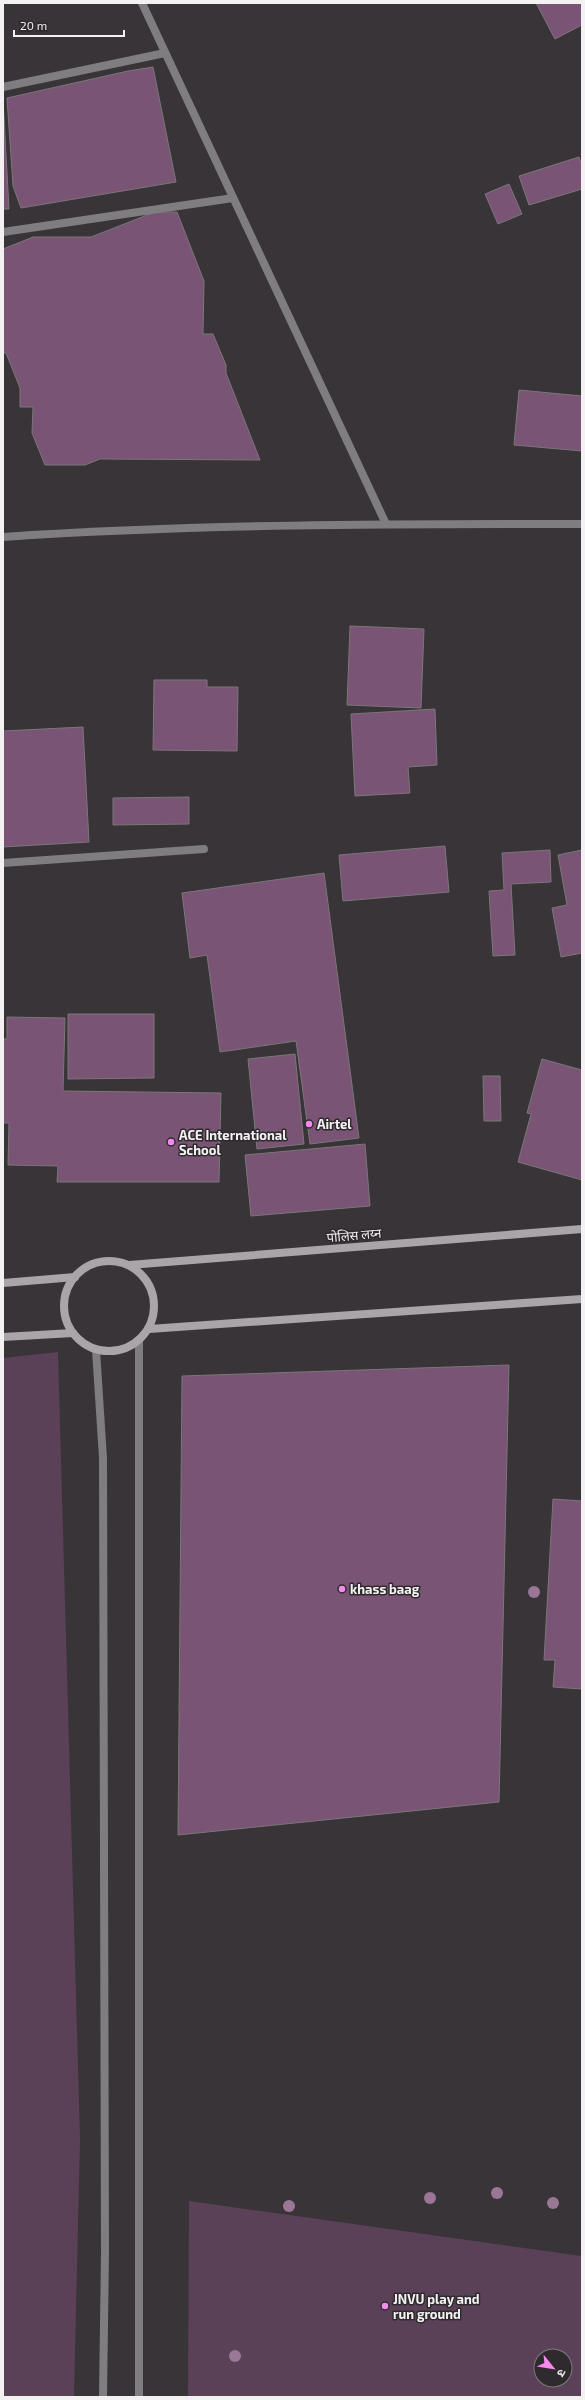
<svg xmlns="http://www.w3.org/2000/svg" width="585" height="2400" font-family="'Exo 2','Noto Sans Devanagari',sans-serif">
	<rect width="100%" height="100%" fill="#383437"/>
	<g fill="#5a4157" fill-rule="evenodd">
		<polygon points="58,1352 80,2139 74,2397 3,2397 3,1358"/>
		<path d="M189 2201 582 2256V2397H188ZM541 2356H565V2380H541Z"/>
	</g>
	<g fill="#795475" stroke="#7b767a">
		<polygon points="536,3 582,3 582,25 555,39"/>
		<polygon points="153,67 176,182 21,208 13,186 7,98 128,71"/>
		<polygon points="3,99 9,209 3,209"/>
		<polygon points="579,157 582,166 582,189 529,205 519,176"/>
		<polygon points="509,184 522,214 498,224 485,194"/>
		<polygon points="155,212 177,212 204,281 203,334 213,334 226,365 226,373 260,460 100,459 85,465 45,465 32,433 33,407 20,407 20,388 6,353 3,353 3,249 33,237 91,237"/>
		<polygon points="519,390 582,396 582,451 514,445"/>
		<polygon points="350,626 424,629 421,708 347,705"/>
		<polygon points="154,680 207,680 207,687 238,687 237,751 153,750"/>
		<polygon points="435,709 437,765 408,767 410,793 355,796 351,714"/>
		<polygon points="83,727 89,842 3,847 3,731"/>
		<polygon points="189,797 189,824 113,825 113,798"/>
		<polygon points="445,846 449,892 343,901 339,855"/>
		<polygon points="550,850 551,882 511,884 515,955 493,956 489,891 504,890 502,853"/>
		<polygon points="582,850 582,953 561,957 552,908 567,905 558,855"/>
		<polygon points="324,873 359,1138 310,1144 296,1041 220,1052 207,955 190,958 182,893"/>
		<polygon points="68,1014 154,1014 154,1078 68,1079"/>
		<polygon points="7,1017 65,1018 63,1091 221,1093 219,1182 57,1182 58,1166 8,1165 9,1123 3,1123 3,1039 7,1039"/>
		<polygon points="295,1054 304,1144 257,1149 248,1059"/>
		<polygon points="542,1059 582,1070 582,1180 518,1162 531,1114 527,1113"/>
		<polygon points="483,1076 500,1076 501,1121 484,1121"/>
		<polygon points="365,1144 370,1206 251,1216 245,1155"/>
		<polygon points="509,1365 499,1802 178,1835 182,1376"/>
		<polygon points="553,1499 582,1501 582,1689 553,1687 555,1660 544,1660"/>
	</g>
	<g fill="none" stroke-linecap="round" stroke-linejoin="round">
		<g stroke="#7f7d7f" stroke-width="8">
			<polyline points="142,3 386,524"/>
			<polyline points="3,87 165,53"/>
			<polyline points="3,232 233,198"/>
			<path d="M3 537C196 524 389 524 582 524"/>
			<polyline points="3,863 204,849"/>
			<polyline points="96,1350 103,1458 105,2252 103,2397"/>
			<polyline points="139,2397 139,1340"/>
		</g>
		<g stroke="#a9a5a8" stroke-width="8">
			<circle cx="109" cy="1306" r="45"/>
			<polyline points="129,1265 582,1229"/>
			<polyline points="3,1283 75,1277"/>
			<polyline points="149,1329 582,1299"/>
			<polyline points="3,1337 73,1333"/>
		</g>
	</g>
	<g fill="#9a7796">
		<circle cx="534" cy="1592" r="6"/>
		<circle cx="497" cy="2193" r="6"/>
		<circle cx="430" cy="2198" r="6"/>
		<circle cx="553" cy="2203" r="6"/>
		<circle cx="289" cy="2206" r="6"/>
		<circle cx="235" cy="2356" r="6"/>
	</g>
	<g fill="#f689ee" stroke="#2e2a2d" stroke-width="1.5">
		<circle cx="309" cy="1124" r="4"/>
		<circle cx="171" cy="1142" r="4"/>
		<circle cx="342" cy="1589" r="4"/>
		<circle cx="385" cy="2306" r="4"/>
	</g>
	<g text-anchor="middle" stroke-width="3" stroke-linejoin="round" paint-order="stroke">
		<g font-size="13" font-weight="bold" fill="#f4f1f3" stroke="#2e2a2d" text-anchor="start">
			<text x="317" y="1129">Airtel</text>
			<text x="179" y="1140">ACE International<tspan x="179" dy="15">School</tspan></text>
			<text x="350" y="1594">khass baag</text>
			<text x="393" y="2304">JNVU play and<tspan x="393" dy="15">run ground</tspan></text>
		</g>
		<g font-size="13" fill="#f4f1f3" stroke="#2e2a2d">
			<text transform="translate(354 1235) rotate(-5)" y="5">पोलिस लय्न</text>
		</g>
	</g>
	<rect width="585" height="2400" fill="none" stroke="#f4f1f3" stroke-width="8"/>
	<g transform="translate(553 2368) rotate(120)"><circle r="19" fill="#2e2a2d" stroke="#7d7a7c"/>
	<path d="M0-3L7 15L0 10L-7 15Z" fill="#f689ee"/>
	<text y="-6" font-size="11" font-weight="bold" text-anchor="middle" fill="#f4f1f3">उ</text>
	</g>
	<path d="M14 30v6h110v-6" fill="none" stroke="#f4f1f3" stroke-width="2"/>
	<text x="20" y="30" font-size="12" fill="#f4f1f3" stroke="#2e2a2d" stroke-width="3" paint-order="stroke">20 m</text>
</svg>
